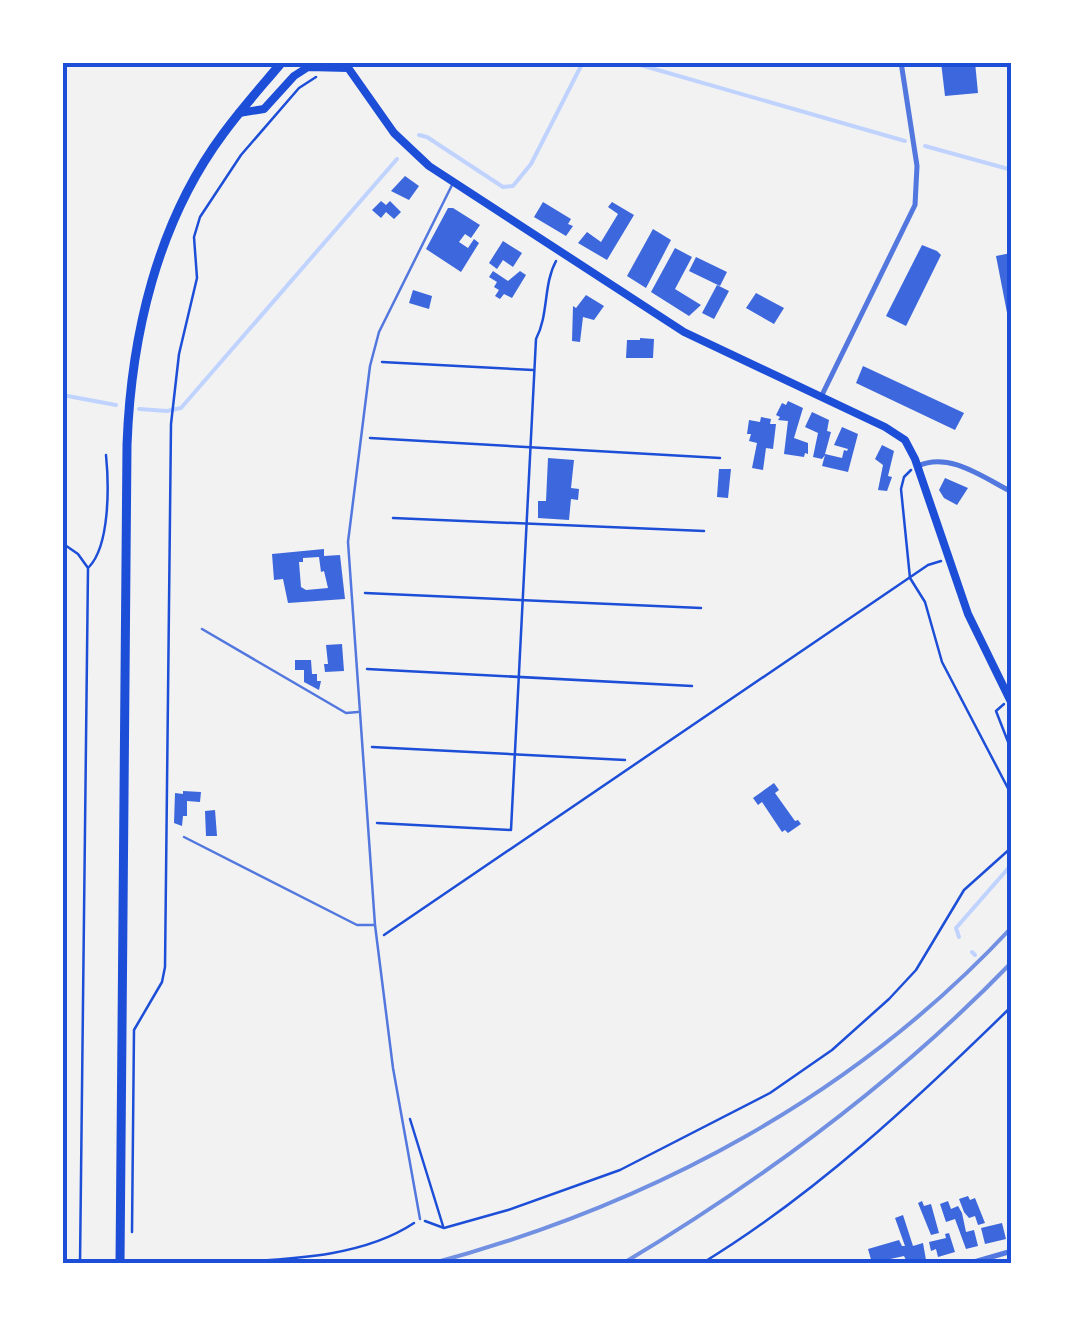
<svg xmlns="http://www.w3.org/2000/svg" width="1074" height="1326" font-family="Rubik,sans-serif">
	<rect width="100%" height="100%" fill="#f2f2f2"/>
	<g fill="none" stroke-linecap="round" stroke-linejoin="round">
		<g stroke="#bfd3fe" stroke-width="4">
			<polyline points="630,62 905,141"/>
			<polyline points="419,135 427,137 503,187 513,186 531,164 583,62"/>
			<polyline points="925,146 1012,170"/>
			<polyline points="62,395 116,405"/>
			<polyline points="139,409 167,411 181,408 397,159"/>
			<polyline points="959,937 956,928 1012,864"/>
			<polyline points="972,952 975,955"/>
		</g>
	</g>
	<g fill="#3d67dc" fill-rule="evenodd">
		<polygon points="941,62 975,62 978,93 945,96"/>
		<polygon points="405,176 419,186 409,200 391,191"/>
		<polygon points="381,201 386,205 390,201 401,212 394,219 386,212 381,218 372,210"/>
		<polygon points="543,202 571,219 568,224 573,226 566,236 534,217"/>
		<polygon points="612,202 634,215 607,260 578,243 587,232 601,242 618,214 608,207"/>
		<polygon points="448,208 453,208 480,225 471,238 465,234 459,242 468,248 474,239 479,243 461,272 426,249"/>
		<polygon points="653,229 671,240 646,288 627,276"/>
		<polygon points="503,241 522,253 513,267 503,260 497,269 489,263"/>
		<polygon points="922,245 937,251 941,255 906,326 886,316"/>
		<polygon points="675,248 692,257 675,289 701,305 689,316 651,292"/>
		<polygon points="1011,253 1011,328 1010,328 996,256"/>
		<polygon points="696,257 727,272 720,286 689,271"/>
		<polygon points="493,271 508,281 520,271 526,275 512,298 504,294 500,299 495,296 499,290 494,287 497,282 489,277"/>
		<polygon points="717,285 729,291 714,319 702,313"/>
		<polygon points="413,290 432,296 429,309 409,303"/>
		<polygon points="756,293 784,308 774,324 746,308"/>
		<polygon points="586,295 604,306 594,320 583,317 580,342 572,341 573,306 576,308"/>
		<polygon points="640,338 654,339 653,358 626,358 627,340 640,340"/>
		<polygon points="863,366 964,413 955,430 856,383"/>
		<polygon points="788,401 803,408 794,438 808,443 808,454 805,453 804,457 784,454 788,421 778,420 780,417 776,415 782,403 786,405"/>
		<polygon points="812,412 829,420 827,431 831,432 825,454 842,458 844,450 847,451 848,449 834,445 842,427 858,434 848,472 822,466 825,455 822,459 813,457 818,433 805,427"/>
		<polygon points="761,417 771,419 770,424 776,424 773,449 766,448 763,470 752,468 757,443 749,441 751,434 747,434 749,420 760,422"/>
		<polygon points="882,445 894,451 888,476 892,477 887,491 878,490 883,465 875,459"/>
		<polygon points="548,458 574,460 571,488 579,489 578,500 571,499 569,520 538,518 538,501 546,501"/>
		<polygon points="719,469 731,469 728,498 717,497"/>
		<polygon points="945,478 968,488 957,505 944,498 939,490"/>
		<path d="M324 549V556L340 555 345 599 288 603 283 579 274 580 272 554ZM319 557 321 572 324 571 328 588 306 590 301 587 299 562H303V558Z"/>
		<polygon points="342,644 344,671 325,672 324,664 328,664 326,645"/>
		<polygon points="295,660 311,660 312,674 317,674 317,681 321,681 319,690 304,682 304,670 295,670"/>
		<polygon points="774,783 779,790 775,793 795,821 798,820 801,824 788,833 785,830 782,832 762,802 758,805 753,798"/>
		<polygon points="183,791 201,792 200,802 187,801 187,816 183,816 182,826 174,823 175,793 183,794"/>
		<polygon points="215,810 217,836 206,836 205,811"/>
		<polygon points="968,1196 970,1200 975,1198 985,1223 978,1225 975,1216 969,1218 964,1212 959,1199"/>
		<polygon points="922,1201 924,1206 931,1204 939,1233 931,1235 918,1203"/>
		<polygon points="948,1201 951,1209 958,1206 962,1213 966,1232 974,1230 978,1246 966,1249 955,1219 946,1222 940,1204"/>
		<polygon points="903,1215 913,1246 923,1243 926,1260 913,1264 911,1260 907,1262 904,1256 872,1263 868,1249 899,1240 902,1246 905,1246 895,1218"/>
		<polygon points="1002,1223 1006,1239 985,1244 981,1228"/>
		<polygon points="949,1233 955,1252 938,1257 936,1249 931,1251 929,1242 946,1238 945,1234"/>
	</g>
	<g fill="none" stroke-linecap="round" stroke-linejoin="round">
		<g stroke="#1d4ed8" stroke-width="2.5">
			<polyline points="382,362 533,370"/>
			<polyline points="370,438 720,458"/>
			<polyline points="911,470 904,477 901,489 910,578 925,602 942,662 1012,796"/>
			<polyline points="393,518 704,531"/>
			<polyline points="62,543 78,554 88,568 80,1264"/>
			<path d="M89 567C110 545 109 485 106 455"/>
			<polyline points="365,593 701,608"/>
			<polyline points="367,669 692,686"/>
			<polyline points="1004,704 996,711 1012,752"/>
			<polyline points="372,747 625,760"/>
			<path d="M377 823 511 830 536 339C549 314 543 285 556 261"/>
			<polyline points="384,935 928,565 941,561"/>
			<polyline points="410,1119 443,1226"/>
			<polyline points="425,1221 444,1228 508,1210 620,1170 770,1093 832,1050 889,999 916,970 964,890 1012,847"/>
			<polyline points="132,1232 134,1030 162,982 165,967 171,424 179,354 197,278 194,237 200,217 241,155 299,88 316,77"/>
			<path d="M207 1264C273 1259 357 1261 414 1223"/>
			<path d="M701 1264C816 1194 916 1100 1012 1006"/>
		</g>
		<g stroke="#5277de" stroke-width="2.5">
			<polyline points="1008,62 1012,83"/>
			<polyline points="202,629 346,713 358,712"/>
			<polyline points="184,837 357,925 374,925"/>
			<polyline points="420,1219 393,1068 375,925 348,542 370,366 379,332 453,183"/>
		</g>
		<g stroke="#5277de" stroke-width="5">
			<polyline points="821,397 915,205 917,166 901,62"/>
			<path d="M918 466C949 451 984 478 1012 492"/>
			<polyline points="967,1264 1012,1251"/>
		</g>
		<g stroke="#1d4ed8" stroke-width="8">
			<polyline points="344,62 394,133 429,166 684,332 885,427 905,440 915,459 968,614 1012,704"/>
			<polyline points="239,113 264,109 294,76 308,67 348,68"/>
		</g>
		<path stroke="#1d4ed8" stroke-width="9" d="M120 1264 127 445C131 336 157 223 223 134 241 109 262 86 282 62"/>
		<g stroke="#7290e2" stroke-width="4">
			<path d="M430 1264C651 1205 855 1096 1012 927"/>
			<path d="M622 1264C764 1179 897 1081 1012 962"/>
		</g>
	</g>
	<rect width="1074" height="1326" fill="none" stroke="#ffffff" stroke-width="130"/>
	<rect x="65" y="65" width="944" height="1196" fill="none" stroke="#1d4ed8" stroke-width="4"/>
</svg>
